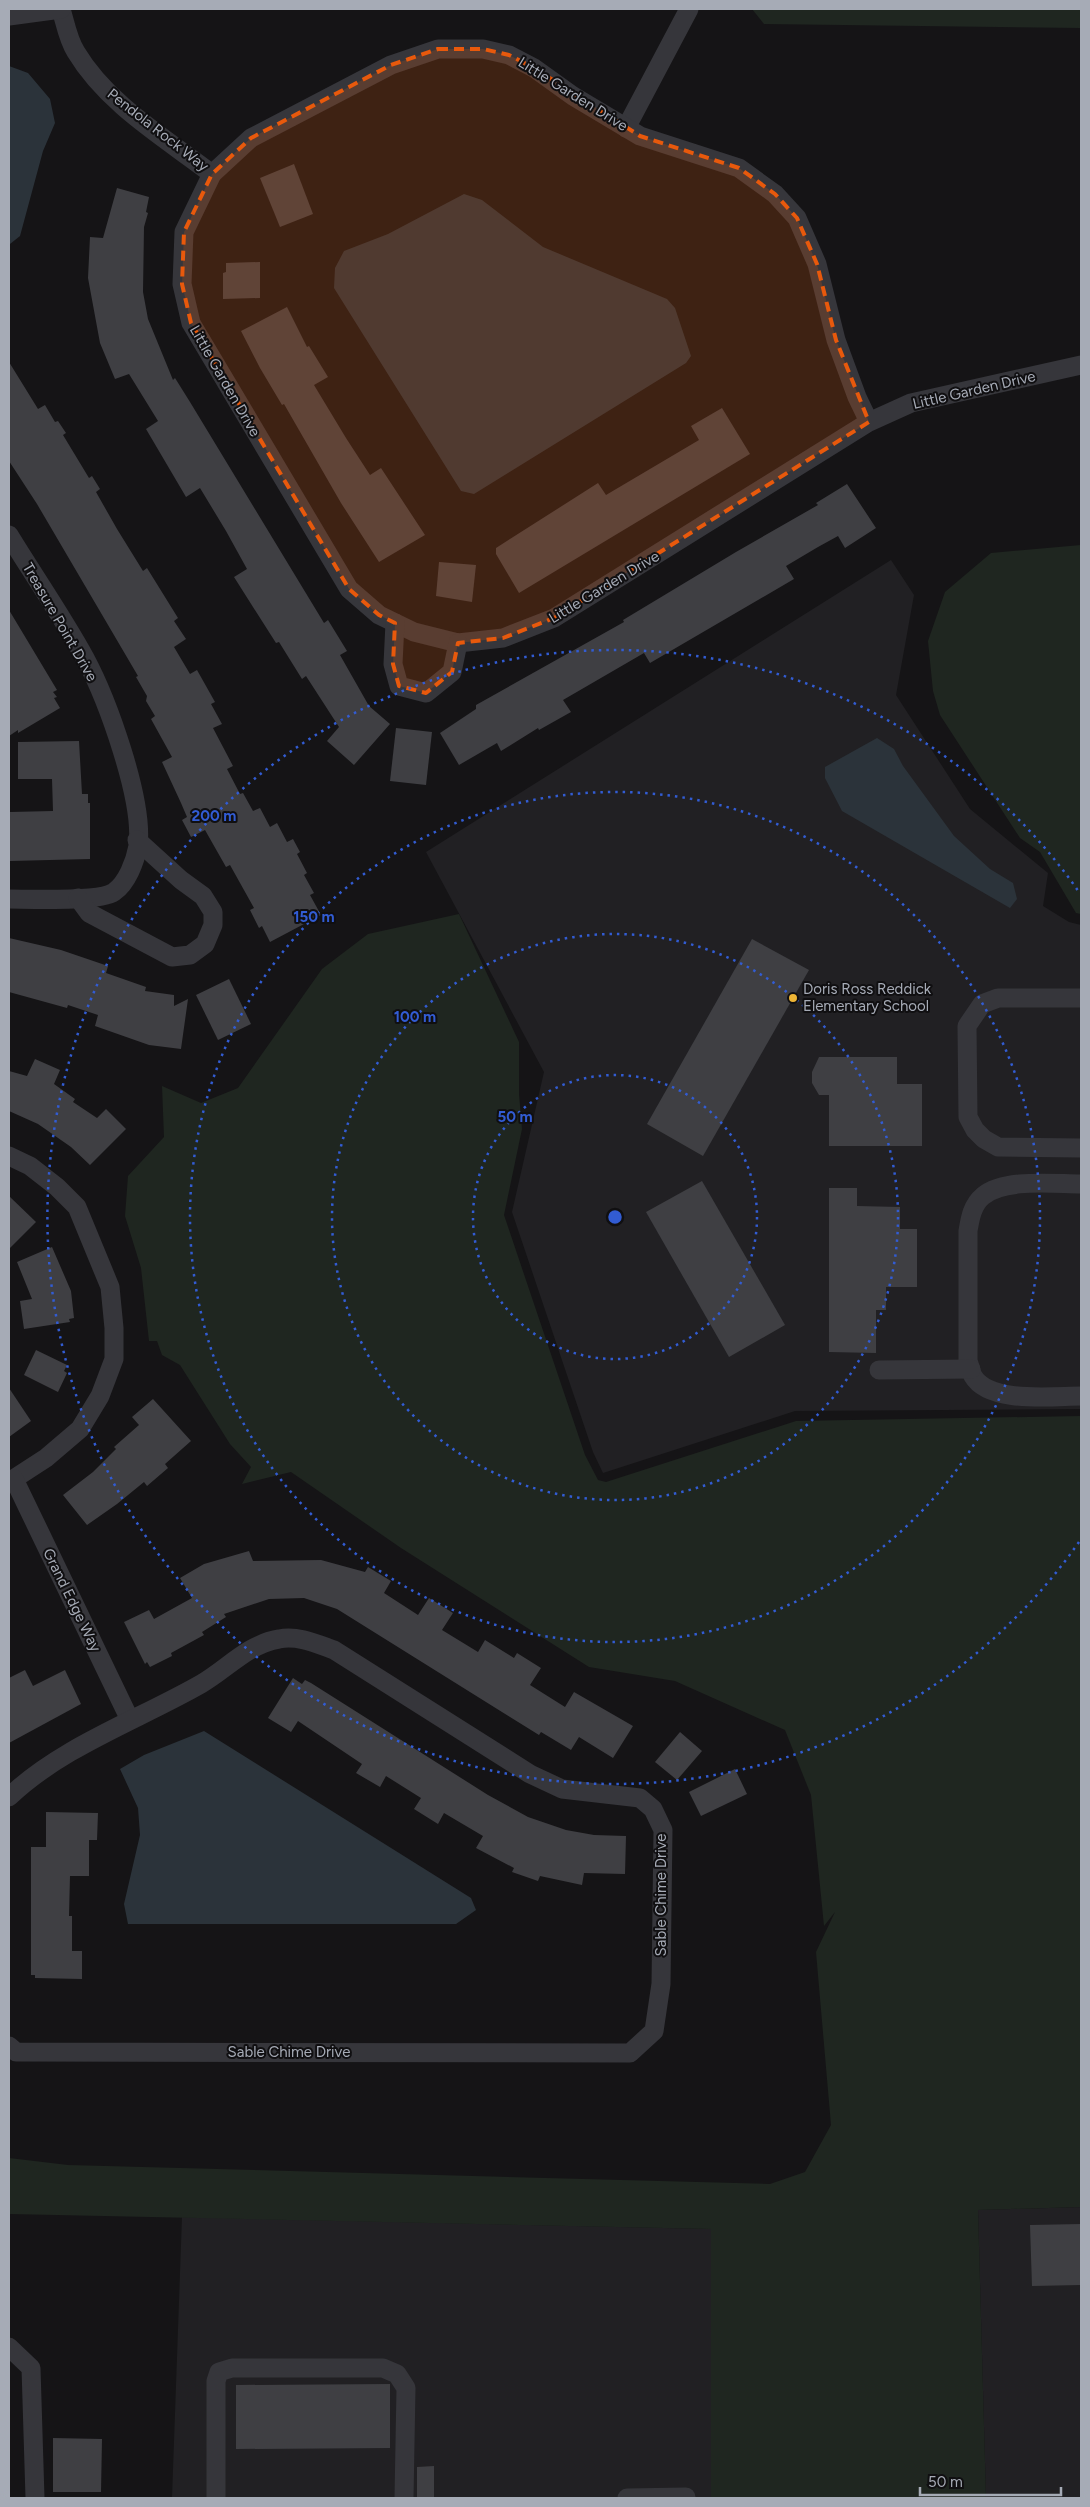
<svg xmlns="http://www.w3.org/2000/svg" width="1090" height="2507" font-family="Figtree,sans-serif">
	<rect width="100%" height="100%" fill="#151416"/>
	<g fill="#212023">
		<polygon points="891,560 914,595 896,695 970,809 1048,873 1043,906 1069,922 1081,925 1081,1409 795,1411 603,1473 593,1452 512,1212 544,1072 426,852"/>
		<polygon points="1081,2207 1081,2498 986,2498 978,2210"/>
		<polygon points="182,2217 712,2229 711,2498 172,2498"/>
	</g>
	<g fill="#1f2620">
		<polygon points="752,9 1081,9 1081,28 764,24"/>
		<polygon points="1081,545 1081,914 1076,913 1040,852 1020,838 940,715 933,691 928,641 945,592 991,553"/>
		<polygon points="459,914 519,1042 519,1094 522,1129 504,1215 585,1455 598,1480 606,1482 796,1421 1081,1416 1081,2207 978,2210 986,2498 711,2498 711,2229 9,2214 9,2158 68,2165 770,2184 805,2172 831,2125 816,1952 835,1912 824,1926 811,1795 785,1730 675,1681 589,1667 401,1548 291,1472 242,1484 251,1467 230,1444 180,1365 162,1355 157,1341 149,1341 141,1268 125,1216 128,1176 164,1137 162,1086 201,1103 238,1088 322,969 368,934"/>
	</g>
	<g fill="#2b333a">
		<polygon points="9,66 28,73 50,99 55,123 43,151 20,236 10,244"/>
		<polygon points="464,194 482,200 543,247 667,299 675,308 691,356 686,363 474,494 461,491 334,288 335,268 344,251 388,234"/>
		<polygon points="877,738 894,749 903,766 954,836 990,869 1013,883 1017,899 1010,908 842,811 825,778 825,767"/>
		<polygon points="204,1731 471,1898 476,1910 456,1924 128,1924 124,1904 140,1835 138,1808 120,1769 144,1755"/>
	</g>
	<g fill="#3f3f43">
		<polygon points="294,164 313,214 280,227 260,178"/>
		<polygon points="117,188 149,197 146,212 148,213 144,227 143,292 148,319 173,380 175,378 190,402 324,623 328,620 347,651 340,655 369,706 390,724 354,765 327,741 339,727 306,676 302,679 279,642 276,643 253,607 234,577 247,569 226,531 200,488 186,497 146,429 158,421 129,374 115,379 100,343 88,278 90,237 103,238"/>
		<polygon points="260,262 260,298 223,299 223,273 226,272 226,263"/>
		<polygon points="287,307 307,347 309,346 328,377 314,385 346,438 370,475 381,468 425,535 379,562 341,503 284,404 282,405 260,368 241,331"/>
		<polygon points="9,362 38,409 45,405 55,422 58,421 66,433 63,435 89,478 92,476 100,489 96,492 117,529 143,571 147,568 178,618 174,621 186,639 174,647 190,674 197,670 215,702 211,704 222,724 213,728 233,766 227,769 240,794 243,793 253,811 260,808 270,827 277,823 287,842 293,839 300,852 297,854 307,873 304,875 314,893 310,895 321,915 270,942 262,926 259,928 250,910 254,908 230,865 226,867 205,830 191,837 182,820 187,817 181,803 162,762 172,757 151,719 155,716 146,701 147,696 136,677 138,676 37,504 9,461"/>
		<polygon points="722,408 750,454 519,593 496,554 496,548 598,483 606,495 699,440 691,426"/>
		<polygon points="847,484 876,528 845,548 838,536 818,547 786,566 794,579 650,663 644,653 563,700 571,712 539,730 538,728 501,751 497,743 459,765 440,733 476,709 476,705 624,622 623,620 736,552 818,505 816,503"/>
		<polygon points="439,562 476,565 472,602 436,596"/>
		<polygon points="9,610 57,690 53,692 57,697 54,698 60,708 18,733 18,730 9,736"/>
		<polygon points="396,728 432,732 426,785 390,781"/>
		<polygon points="79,741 82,794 88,794 88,803 90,803 90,859 10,861 10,812 53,811 52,779 18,779 18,742"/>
		<polygon points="9,938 61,950 108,966 106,973 146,987 145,991 174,995 174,1006 188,999 181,1049 149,1045 95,1026 98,1015 68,1005 67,1008 9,992"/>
		<polygon points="752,939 809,970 703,1156 647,1124"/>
		<polygon points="229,979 251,1024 218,1040 196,995"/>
		<polygon points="819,1057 897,1057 897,1084 922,1084 922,1146 829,1146 829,1095 819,1095 812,1083 812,1072"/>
		<polygon points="35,1059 60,1070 54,1084 75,1099 73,1102 97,1118 106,1109 126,1129 90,1165 71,1147 38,1124 9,1111 9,1071 27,1076"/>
		<polygon points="702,1181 785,1325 729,1357 646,1212"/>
		<polygon points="829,1188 857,1188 857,1206 900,1207 900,1229 917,1229 917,1287 886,1287 886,1310 876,1310 876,1353 829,1352"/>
		<polygon points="9,1196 36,1222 9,1249"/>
		<polygon points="52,1247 71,1291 74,1318 69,1319 70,1322 24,1329 20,1301 32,1299 17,1262"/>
		<polygon points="36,1350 67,1365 64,1371 67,1373 58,1392 24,1375"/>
		<polygon points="9,1388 31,1421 9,1437"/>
		<polygon points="153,1399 191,1441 165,1464 168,1468 147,1486 144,1482 117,1504 87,1525 63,1495 93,1472 116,1449 114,1447 139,1425 132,1417"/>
		<polygon points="249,1551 253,1561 321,1560 365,1572 368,1567 391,1581 384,1593 418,1615 429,1598 453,1613 442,1630 478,1652 485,1640 514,1658 517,1653 541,1668 530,1685 565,1707 574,1692 633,1726 613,1758 579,1737 571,1750 541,1732 539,1735 337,1609 304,1598 269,1599 224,1614 226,1617 202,1632 204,1635 171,1653 172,1656 150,1667 147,1662 145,1664 124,1622 149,1610 154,1619 192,1598 180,1578 204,1564"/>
		<polygon points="25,1670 33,1686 65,1670 81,1704 9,1743 9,1678"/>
		<polygon points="293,1678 302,1684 305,1680 311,1683 488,1795 528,1817 566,1830 594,1835 626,1836 625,1874 584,1873 582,1885 540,1876 538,1881 512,1872 514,1868 476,1848 483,1836 444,1813 438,1824 414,1809 421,1798 386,1776 380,1787 356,1773 362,1764 298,1721 291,1732 268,1718"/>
		<polygon points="680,1732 702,1751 677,1780 655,1762"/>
		<polygon points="735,1769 747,1794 701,1816 689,1792"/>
		<polygon points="46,1812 98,1813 97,1840 89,1840 89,1876 70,1876 69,1916 72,1916 72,1951 82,1951 82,1979 35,1978 35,1975 31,1975 31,1847 46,1847"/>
		<polygon points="1081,2224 1081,2285 1032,2286 1030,2225"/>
		<polygon points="390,2384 390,2448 236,2449 236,2385"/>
		<polygon points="53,2438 102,2439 101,2492 53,2492"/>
		<polygon points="434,2466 434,2498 417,2498 417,2467"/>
	</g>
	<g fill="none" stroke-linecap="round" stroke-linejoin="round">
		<g stroke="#36363b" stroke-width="19">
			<path d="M61 9C65 22 68 40 76 52 107 104 165 138 212 174"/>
			<polyline points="9,16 61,9"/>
			<polyline points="626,128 689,9"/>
			<polyline points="869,422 857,397 836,340 817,264 797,218 775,194 739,168 640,136 573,96 534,68 509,55 483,49 438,49 391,65 251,138 212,174 184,232 182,284 191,323 349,589 379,615 414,632 458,643 503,638 554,618 869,422 911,403 1081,365"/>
			<path d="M9 535C34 576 62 616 85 658 107 699 144 800 138 846 135 862 127 883 114 892 100 902 29 899 9 899"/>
			<polyline points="395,623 393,664 399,686 426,693 452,672 458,643"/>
			<polyline points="78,898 89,913 172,957 190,955 205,944 213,925 213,912 203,896 181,880 137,840"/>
			<polyline points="1081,998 998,998 982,1004 967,1026 968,1117 975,1130 984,1139 998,1147 1081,1148"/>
			<polyline points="9,1156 30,1166 57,1187 77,1207 110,1287 114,1328 114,1359 100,1396 80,1429 46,1458 9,1482"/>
			<path d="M1081 1184C1054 1184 1004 1178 983 1196 972 1205 970 1219 968 1231V1361C970 1366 971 1372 973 1376 989 1404 1053 1396 1081 1396"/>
			<polyline points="879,1370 971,1369"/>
			<polyline points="14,1479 130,1720"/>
			<path d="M9 1797C61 1747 138 1720 201 1684 227 1669 248 1644 279 1639 298 1635 317 1644 334 1650L530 1774 562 1789 640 1798 653 1809 663 1830 661 1984 654 2031 630 2053 16 2052 9 2046"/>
			<polyline points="9,2347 31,2368 35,2498"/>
			<polyline points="216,2498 216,2381 219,2372 232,2368 383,2368 397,2374 406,2388 404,2498"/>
			<polyline points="627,2498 686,2497"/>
		</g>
	</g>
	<path fill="#e8590c" fill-opacity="0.2" stroke="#e8590c" stroke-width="4" stroke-dasharray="10 6" stroke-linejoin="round" d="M438 49H483L509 55 534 68 640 136 739 168 775 194 797 218 817 264 836 340 869 422 554 618 503 638 458 643 452 672 426 693 399 686 393 664 395 623 379 615 349 589 191 323 182 284 184 232 212 174 251 138 391 65Z"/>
	<g fill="none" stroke="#325cd3" stroke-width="2.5" stroke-dasharray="2.5 5">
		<circle cx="615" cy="1217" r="142"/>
		<circle cx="615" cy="1217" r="283"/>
		<circle cx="615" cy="1217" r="425"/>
		<path d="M1079 1542A567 567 0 1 1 1079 892"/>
	</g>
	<circle fill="#eeb535" stroke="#100f11" stroke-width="2" cx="793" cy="998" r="5"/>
	<g text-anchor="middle" stroke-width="4" stroke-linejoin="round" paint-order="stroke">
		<g font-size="15" fill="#a6abb6" stroke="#100f11">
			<text transform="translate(573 94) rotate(32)" y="5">Little Garden Drive</text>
			<text transform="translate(158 130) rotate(38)" y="5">Pendola Rock Way</text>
			<text transform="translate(225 381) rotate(60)" y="5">Little Garden Drive</text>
			<text transform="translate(974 390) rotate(-13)" y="5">Little Garden Drive</text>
			<text transform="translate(604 587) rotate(-31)" y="5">Little Garden Drive</text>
			<text transform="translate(60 622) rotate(60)" y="5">Treasure Point Drive</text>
			<text transform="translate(72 1600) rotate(64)" y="5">Grand Edge Way</text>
			<text transform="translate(661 1895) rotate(-90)" y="5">Sable Chime Drive</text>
			<text x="289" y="2057">Sable Chime Drive</text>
		</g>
		<g font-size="15" fill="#a6abb6" stroke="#100f11" text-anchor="start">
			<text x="803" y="994">Doris Ross Reddick<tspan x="803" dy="17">Elementary School</tspan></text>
		</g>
	</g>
	<circle cx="615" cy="1217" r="8" fill="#325cd3" stroke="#100f11" stroke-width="2.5"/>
	<g font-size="15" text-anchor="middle" font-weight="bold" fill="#325cd3" stroke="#100f11" stroke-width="4" stroke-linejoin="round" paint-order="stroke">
		<text x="214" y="821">200 m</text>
		<text x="314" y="922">150 m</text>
		<text x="415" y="1022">100 m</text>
		<text x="515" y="1122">50 m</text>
	</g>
	<rect width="1090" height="2507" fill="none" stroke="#a6abb6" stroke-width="20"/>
	<path d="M920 2487v8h141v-8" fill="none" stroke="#a6abb6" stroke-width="2.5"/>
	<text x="928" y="2487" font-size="15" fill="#a6abb6" stroke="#100f11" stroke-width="4" paint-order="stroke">50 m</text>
</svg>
